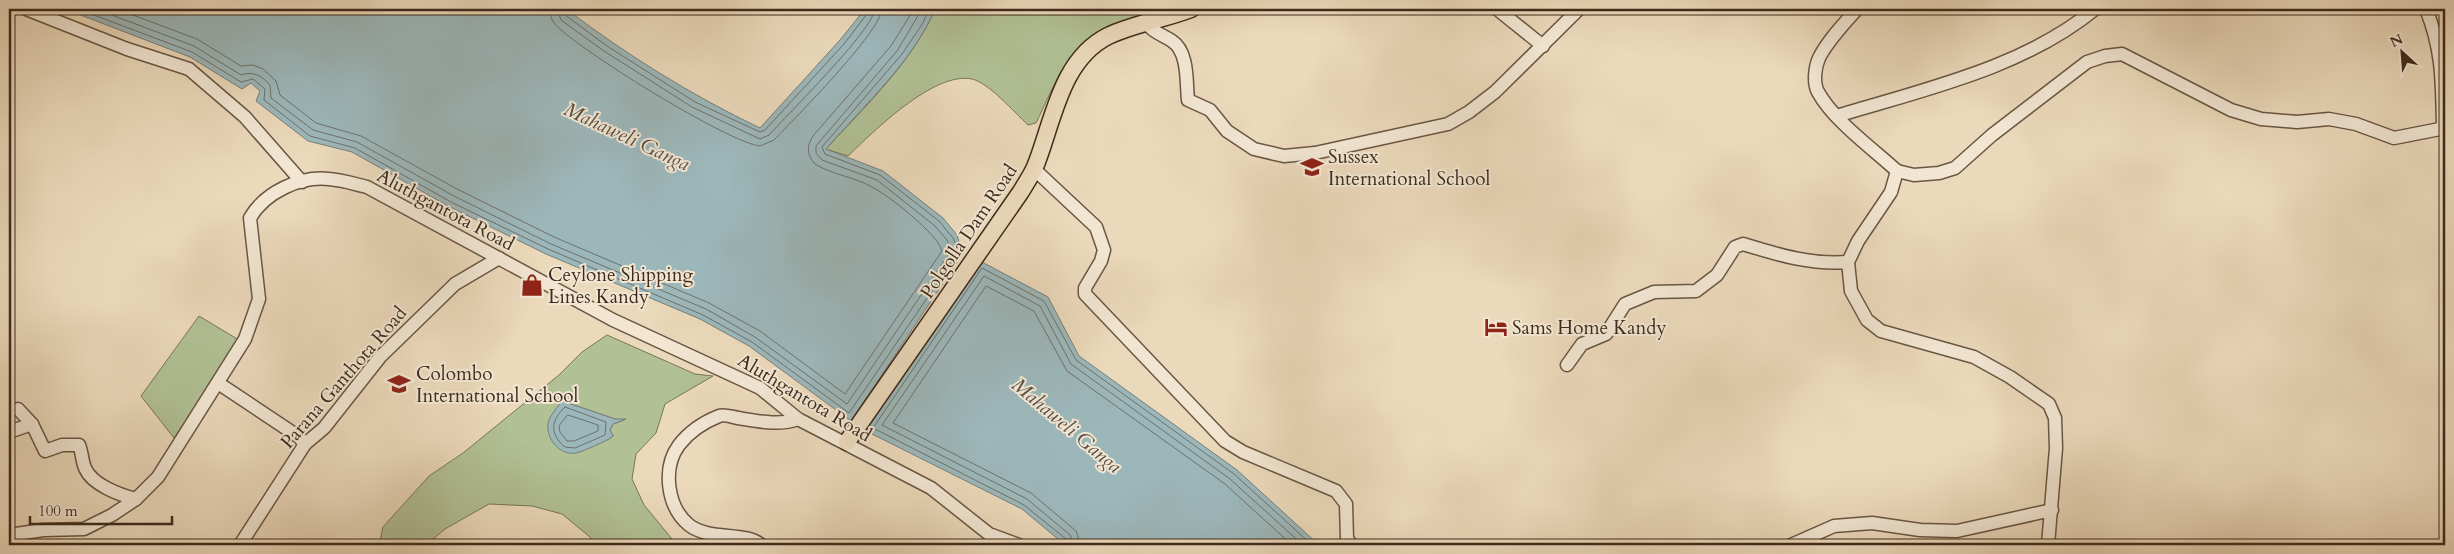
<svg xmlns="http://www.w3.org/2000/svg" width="2454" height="554" font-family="Cardo,serif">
	<rect width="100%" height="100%" fill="#ebd9bb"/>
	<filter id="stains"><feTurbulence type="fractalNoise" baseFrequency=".004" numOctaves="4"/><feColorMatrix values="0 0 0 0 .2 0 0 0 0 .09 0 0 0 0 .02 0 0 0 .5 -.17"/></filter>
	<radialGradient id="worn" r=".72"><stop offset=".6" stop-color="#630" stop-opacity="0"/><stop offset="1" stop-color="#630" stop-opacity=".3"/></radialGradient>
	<g fill="#b1c095" stroke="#787658" fill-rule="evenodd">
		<path d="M935 9H1165C1131 21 1087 33 1066 64 1054 82 1046 103 1036 123L1028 125C1014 112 989 83 972 79 934 71 873 132 848 156L826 149C864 107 912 63 935 9Z"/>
		<polygon points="199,316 239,340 174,438 141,396"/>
		<path d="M607 335 695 374 713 376 665 404 656 433 636 454 632 479 644 505 677 545H595L590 537 562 514 532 506 489 504 445 529 432 540 429 545H379L383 527 429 476 463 453 559 375 582 352ZM562 401 615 419 624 420 613 424 610 430 613 436 609 439 575 453Z"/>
	</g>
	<g fill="#9cb7ba" stroke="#767f7b">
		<path d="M65 9H566C627 55 691 95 760 128L840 40 865 9H935C912 63 864 105 826 149L883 171 943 218 957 235 960 245 966 249 851 421 749 346 700 319 546 254 448 206 352 152 308 141 256 101 260 91 251 83 242 89 190 57Z"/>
		<polygon points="980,261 1048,297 1079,356 1237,470 1319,545 1065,545 1022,509 864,430"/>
		<path d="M562 401 615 419H626L613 424 610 430 613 436 609 439C599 444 587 450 576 453 560 456 546 439 548 424 549 416 558 407 562 401Z"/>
	</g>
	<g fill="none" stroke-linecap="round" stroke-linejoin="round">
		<g stroke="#6d716b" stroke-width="1">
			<polyline points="78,9 192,52 241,82 253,79 265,89 264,100 310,136 355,148 451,202 548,249 703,315 752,342 849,413 959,251 953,238 939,221 880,175 825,154 822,147 902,54 923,23 929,9"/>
			<path d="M96 9 194 46 241 75C253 71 261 75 270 85L271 98 313 130 357 142 454 196 551 244 706 309 755 337 847 404 951 251 947 240 935 226 877 180 822 160 816 153V146L897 51 922 9"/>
			<path d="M117 9 197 39 241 66 253 65 263 69 276 81 280 95 316 123 361 136 457 189 554 237 709 303 760 331 845 394 942 251C938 234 888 195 872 187 855 177 830 174 815 164 807 155 806 146 813 136L891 46 914 9"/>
			<path d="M550 9C550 14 551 19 554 23 575 48 729 143 760 146L774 140C794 119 881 32 882 9"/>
			<path d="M557 9 561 20 604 51 692 107 760 139 769 135C787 115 874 29 875 9"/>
			<polyline points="563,9 565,15 607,46 695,102 760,132 765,130 844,44 867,14 868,9"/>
			<path d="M565 407 606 422 605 435 575 448 565 447C549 434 551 420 565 407Z"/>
			<polygon points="568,415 598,425 598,431 574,441 567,441 560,432 559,426"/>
			<polyline points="1068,545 1066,539 1024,505 873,428 982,268 1044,301 1076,360 1234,474 1312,545"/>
			<polyline points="1074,545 1070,535 1027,499 882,425 984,276 1040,306 1071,364 1230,479 1303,545"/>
			<polyline points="1081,545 1076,531 1031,493 893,423 986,286 1034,311 1067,371 1225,484 1292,545"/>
		</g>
		<defs>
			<g id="minor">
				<polyline points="26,9 127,49 189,69 245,117 302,182"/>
				<polyline points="1497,9 1543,46"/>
				<path d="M1857 9C1844 24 1828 40 1819 58 1815 67 1813 83 1818 92 1834 121 1872 148 1897 171"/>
				<path d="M2426 9C2443 51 2442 83 2443 128"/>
				<path d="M1147 24C1154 33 1163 35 1172 41 1189 52 1186 83 1188 100L1210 110 1227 131 1254 149 1284 156 1315 153 1448 124 1469 112 1495 92 1579 9"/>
				<path d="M1837 116C1925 89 2023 68 2095 9"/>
				<polyline points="1034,169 1096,227 1104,250 1101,261 1085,288 1085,294 1225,441 1243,452 1336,491 1346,504 1347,539 1352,545"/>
				<polyline points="1897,171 1914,175 1939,173 1955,168 1992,135 2087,62 2105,56 2122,54 2231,110 2261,119 2297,122 2329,119 2356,124 2394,138 2445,128"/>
				<polyline points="1897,171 1891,192 1858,241 1848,262 1851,291 1867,320 1881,331 1974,357 2010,377 2049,404 2055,418 2056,448 2048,545"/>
				<path d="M1567 365 1582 344 1606 334 1625 304 1654 292 1696 291 1717 275 1735 247 1743 244C1779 255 1811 265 1848 262"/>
				<polyline points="218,383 299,437 305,444"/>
				<path d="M18 409 32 424 45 451 62 445H79C82 452 82 461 85 468 92 485 120 495 136 499"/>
				<polyline points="9,432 32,424"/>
				<path d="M9 539 16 534 43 530 84 529 112 515 136 499 158 477 245 339 259 299 250 218C265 192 300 176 329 179 342 180 355 184 367 187L613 320 760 388 798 419 931 488 989 534 1019 545"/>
				<polyline points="240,545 305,444 324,428 380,357 455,284 499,258"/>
				<path d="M761 545C746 531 709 541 689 525 667 507 662 468 679 445 689 432 704 422 719 416 724 414 732 417 738 418 757 421 779 426 798 419"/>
				<polyline points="1791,545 1834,526 1872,523 1920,530 1957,531 2052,510"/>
			</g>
			<path id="major" d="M847 442 1020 193C1025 185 1031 176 1035 167 1053 123 1060 60 1108 36 1133 24 1165 19 1191 9"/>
		</defs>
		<use href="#minor" stroke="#695644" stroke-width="15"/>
		<use href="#major" stroke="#3e2b1c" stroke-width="19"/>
		<use href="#minor" stroke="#f2e6d3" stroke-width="12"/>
		<use href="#major" stroke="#ebd9bb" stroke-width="16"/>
	</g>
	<defs>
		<symbol id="school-bare" viewBox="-9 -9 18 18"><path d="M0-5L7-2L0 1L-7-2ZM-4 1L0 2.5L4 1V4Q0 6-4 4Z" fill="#8f2418" stroke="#f2e6d3" stroke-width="2.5" paint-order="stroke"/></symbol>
		<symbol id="shop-bare" viewBox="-9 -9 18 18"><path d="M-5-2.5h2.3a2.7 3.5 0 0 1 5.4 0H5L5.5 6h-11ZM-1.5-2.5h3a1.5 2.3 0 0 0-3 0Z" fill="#8f2418" stroke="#f2e6d3" stroke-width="2.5" paint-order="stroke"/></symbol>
		<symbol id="hotel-bare" viewBox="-9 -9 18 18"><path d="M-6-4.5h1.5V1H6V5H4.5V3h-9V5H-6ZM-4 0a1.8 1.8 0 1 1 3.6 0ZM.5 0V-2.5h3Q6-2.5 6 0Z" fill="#8f2418" stroke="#f2e6d3" stroke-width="2.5" paint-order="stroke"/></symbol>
	</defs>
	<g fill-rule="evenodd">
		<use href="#school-bare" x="1296" y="151" width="32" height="32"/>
		<use href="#shop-bare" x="516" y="269" width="32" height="32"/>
		<use href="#hotel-bare" x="1480" y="311" width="32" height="32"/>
		<use href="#school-bare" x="383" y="368" width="32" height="32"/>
	</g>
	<g text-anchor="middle" stroke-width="4" stroke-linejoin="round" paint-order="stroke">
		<g font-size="19" fill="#3e2b1c" stroke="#f2e6d3" text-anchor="start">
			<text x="1328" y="163">Sussex<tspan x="1328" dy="22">International School</tspan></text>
			<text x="548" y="281">Ceylone Shipping<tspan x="548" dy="22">Lines Kandy</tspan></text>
			<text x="1512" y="334">Sams Home Kandy</text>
			<text x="416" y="380">Colombo<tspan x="416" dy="22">International School</tspan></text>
		</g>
		<g font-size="19" fill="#3e2b1c" stroke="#f2e6d3">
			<text transform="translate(446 209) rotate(28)" y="7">Aluthgantota Road</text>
			<text transform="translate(968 231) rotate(-56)" y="7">Polgolla Dam Road</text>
			<text transform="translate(343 377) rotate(-49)" y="7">Parana Ganthota Road</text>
			<text transform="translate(805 397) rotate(31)" y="7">Aluthgantota Road</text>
		</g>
		<g font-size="20" font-style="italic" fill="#564e44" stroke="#f2e6d3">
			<text transform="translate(627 136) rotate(25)" y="7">Mahaweli Ganga</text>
			<text transform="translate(1067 425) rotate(40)" y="7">Mahaweli Ganga</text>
		</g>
	</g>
	<rect width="2454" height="554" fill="none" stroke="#ebd9bb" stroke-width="30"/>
	<rect x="10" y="10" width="2434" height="534" fill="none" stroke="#3e2b1c" stroke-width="2.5"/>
	<rect x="15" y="15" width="2424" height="524" fill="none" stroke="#3e2b1c"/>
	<g transform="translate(2402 52) rotate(334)" stroke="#f2e6d3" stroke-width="4" paint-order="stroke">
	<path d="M0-4L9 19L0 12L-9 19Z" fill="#3e2b1c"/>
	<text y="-8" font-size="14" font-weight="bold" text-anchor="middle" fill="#3e2b1c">N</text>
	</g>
	<path d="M30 516v8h142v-8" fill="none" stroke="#3e2b1c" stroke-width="2.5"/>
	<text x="38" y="516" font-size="15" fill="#3e2b1c" stroke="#f2e6d3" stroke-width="4" paint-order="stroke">100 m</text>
	<rect width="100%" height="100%" filter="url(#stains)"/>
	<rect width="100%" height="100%" fill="url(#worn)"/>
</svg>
